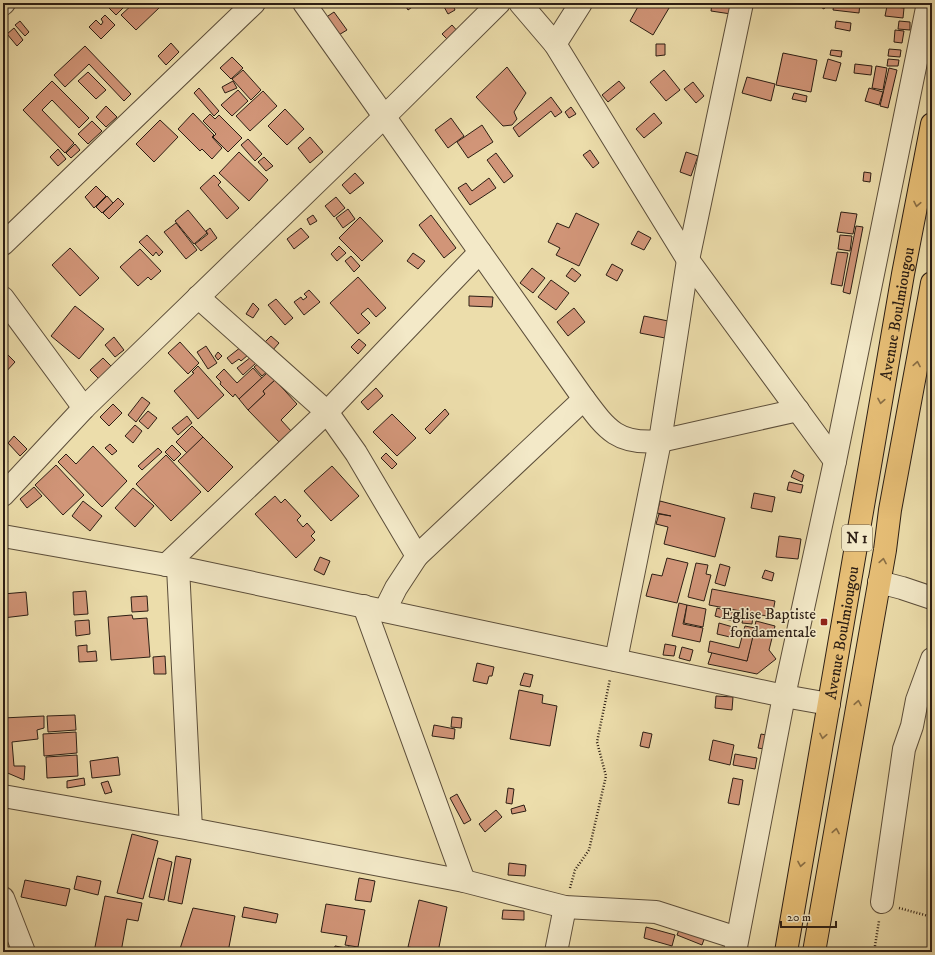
<svg xmlns="http://www.w3.org/2000/svg" width="935" height="955" font-family="'IM FELL DW Pica',serif">
	<rect width="100%" height="100%" fill="#ecddab"/>
	<filter id="stains"><feTurbulence type="fractalNoise" baseFrequency=".005" numOctaves="4"/><feColorMatrix values="0 0 0 0 .2 0 0 0 0 .09 0 0 0 0 .02 0 0 0 .5 -.17"/></filter>
	<radialGradient id="worn" r=".72"><stop offset=".6" stop-color="#630" stop-opacity="0"/><stop offset="1" stop-color="#630" stop-opacity=".3"/></radialGradient>
	<g fill="#d19578" stroke="#2c1e14">
		<polygon points="104,3 128,3 116,15"/>
		<polygon points="134,3 155,3 160,7 136,30 121,15"/>
		<polygon points="404,3 418,3 408,10"/>
		<polygon points="428,3 437,3 432,7"/>
		<polygon points="447,3 452,3 455,10 448,14 443,5"/>
		<polygon points="540,3 548,3 544,7"/>
		<polygon points="640,3 672,3 653,35 630,21"/>
		<polygon points="712,3 732,3 731,14 711,11"/>
		<polygon points="814,3 828,3 824,9"/>
		<polygon points="834,3 860,3 859,13 833,10"/>
		<polygon points="887,6 904,8 903,18 885,16"/>
		<polygon points="334,12 347,30 337,36 325,18"/>
		<polygon points="105,15 115,25 101,39 89,27 96,20 101,25 103,22 101,19"/>
		<polygon points="20,21 29,32 25,36 15,25"/>
		<polygon points="836,21 851,23 850,31 835,28"/>
		<polygon points="899,21 910,22 910,30 898,29"/>
		<polygon points="452,25 459,33 449,41 442,34"/>
		<polygon points="14,28 23,40 17,46 7,34"/>
		<polygon points="895,30 904,31 902,43 894,42"/>
		<polygon points="171,43 179,52 166,65 158,56"/>
		<polygon points="656,44 665,44 665,55 656,56"/>
		<polygon points="85,46 131,94 124,101 89,64 65,87 54,75"/>
		<polygon points="889,49 901,50 900,57 888,56"/>
		<polygon points="831,50 842,51 841,57 830,55"/>
		<polygon points="783,53 817,60 811,92 776,85"/>
		<polygon points="232,57 243,68 231,79 220,68"/>
		<polygon points="828,59 841,63 836,81 823,78"/>
		<polygon points="888,59 899,60 898,66 887,66"/>
		<polygon points="855,64 872,66 871,75 854,73"/>
		<polygon points="876,66 887,68 883,90 872,88"/>
		<polygon points="507,67 526,93 514,112 517,119 512,125 503,126 476,97"/>
		<polygon points="889,68 897,70 888,108 880,106"/>
		<polygon points="243,70 261,90 251,100 232,79"/>
		<polygon points="664,70 680,90 666,101 650,82"/>
		<polygon points="88,72 106,90 96,99 78,81"/>
		<polygon points="747,77 775,84 771,101 742,93"/>
		<polygon points="52,81 89,118 79,128 52,100 42,110 74,143 65,153 23,110"/>
		<polygon points="233,81 237,88 225,93 222,87"/>
		<polygon points="619,81 625,88 608,102 602,95"/>
		<polygon points="693,82 704,96 696,103 684,89"/>
		<polygon points="199,88 219,111 214,116 194,93"/>
		<polygon points="869,88 883,92 879,105 865,101"/>
		<polygon points="238,90 248,101 232,116 221,105"/>
		<polygon points="263,91 277,106 250,131 236,116"/>
		<polygon points="794,93 807,96 806,102 792,99"/>
		<polygon points="551,97 562,112 555,117 551,111 519,137 513,128"/>
		<polygon points="106,106 117,117 106,127 96,117"/>
		<polygon points="571,107 576,114 569,118 565,112"/>
		<polygon points="285,109 304,129 287,145 268,126"/>
		<polygon points="193,113 214,135 212,137 222,148 212,159 202,149 200,151 178,129"/>
		<polygon points="654,113 662,123 644,138 636,129"/>
		<polygon points="210,114 215,119 219,115 242,138 228,152 213,137 216,134 203,121"/>
		<polygon points="451,118 464,136 448,148 435,130"/>
		<polygon points="160,120 178,137 154,162 136,144"/>
		<polygon points="92,121 102,131 88,144 78,134"/>
		<polygon points="482,125 493,142 468,158 457,142"/>
		<polygon points="310,137 323,152 310,163 298,148"/>
		<polygon points="248,139 262,154 255,161 241,145"/>
		<polygon points="75,144 80,150 71,158 66,153"/>
		<polygon points="58,149 66,159 58,166 50,157"/>
		<polygon points="590,150 599,163 593,168 583,155"/>
		<polygon points="239,152 268,180 249,201 219,173"/>
		<polygon points="686,152 698,156 691,176 680,172"/>
		<polygon points="496,153 513,176 504,183 487,160"/>
		<polygon points="264,157 273,166 266,171 258,162"/>
		<polygon points="864,172 871,173 870,182 863,181"/>
		<polygon points="355,173 364,183 350,194 342,185"/>
		<polygon points="214,175 221,182 218,185 239,208 227,219 200,188"/>
		<polygon points="489,178 496,188 470,205 458,188 466,183 472,191"/>
		<polygon points="96,186 106,196 94,208 85,197"/>
		<polygon points="107,196 113,203 102,213 96,207"/>
		<polygon points="336,197 345,208 334,217 325,206"/>
		<polygon points="118,198 124,204 109,219 103,213"/>
		<polygon points="348,209 355,219 343,228 336,218"/>
		<polygon points="188,210 207,233 194,244 175,221"/>
		<polygon points="841,212 857,214 853,234 837,232"/>
		<polygon points="576,213 599,224 579,266 556,255 560,248 548,242 557,223 569,228"/>
		<polygon points="313,215 317,221 310,225 307,219"/>
		<polygon points="431,215 456,248 444,258 419,225"/>
		<polygon points="360,217 383,241 362,261 339,238"/>
		<polygon points="176,223 197,250 186,259 164,232"/>
		<polygon points="856,226 863,227 850,294 843,292"/>
		<polygon points="210,228 217,238 201,251 195,244 208,234 206,231"/>
		<polygon points="301,228 309,237 294,249 287,239"/>
		<polygon points="638,231 651,238 644,250 631,244"/>
		<polygon points="147,235 163,252 159,256 156,252 153,256 139,242"/>
		<polygon points="840,235 852,236 850,251 838,249"/>
		<polygon points="339,246 346,253 337,261 331,254"/>
		<polygon points="70,248 99,278 80,296 52,265"/>
		<polygon points="140,249 161,271 151,280 148,277 138,286 120,267"/>
		<polygon points="837,252 848,253 842,286 831,284"/>
		<polygon points="413,253 425,261 418,269 407,261"/>
		<polygon points="351,256 360,266 354,272 345,261"/>
		<polygon points="612,264 623,270 617,281 606,275"/>
		<polygon points="532,268 545,278 533,293 520,283"/>
		<polygon points="572,268 581,275 575,282 566,276"/>
		<polygon points="358,277 386,308 376,317 368,308 361,314 370,323 358,334 330,303"/>
		<polygon points="551,280 569,293 556,310 538,297"/>
		<polygon points="309,290 320,302 304,315 294,302 301,297 303,300 307,297 304,294"/>
		<polygon points="469,296 493,297 492,307 469,306"/>
		<polygon points="276,299 293,318 285,325 268,305"/>
		<polygon points="253,303 259,309 253,318 246,314"/>
		<polygon points="75,306 104,329 79,359 51,336"/>
		<polygon points="574,308 585,322 568,336 557,322"/>
		<polygon points="644,316 673,322 670,339 640,333"/>
		<polygon points="271,336 279,343 272,351 264,343"/>
		<polygon points="114,337 124,350 115,357 105,345"/>
		<polygon points="359,339 366,345 358,354 351,347"/>
		<polygon points="180,342 199,363 188,374 168,353"/>
		<polygon points="206,346 217,363 208,369 197,352"/>
		<polygon points="241,347 248,355 241,361 239,359 232,364 227,358"/>
		<polygon points="3,350 15,362 3,375"/>
		<polygon points="218,352 222,356 218,360 215,356"/>
		<polygon points="251,357 256,363 243,375 237,368"/>
		<polygon points="103,358 112,367 99,379 90,370"/>
		<polygon points="260,362 268,371 262,376 254,367"/>
		<polygon points="198,366 224,395 198,419 174,391 194,373 192,372"/>
		<polygon points="253,368 262,378 239,399 235,394 233,397 220,384 221,382 216,377 224,369 237,383"/>
		<polygon points="267,373 275,380 263,391 265,394 248,410 239,399"/>
		<polygon points="275,380 297,404 281,420 292,432 281,444 248,410 265,394 263,391"/>
		<polygon points="376,388 383,396 368,410 361,402"/>
		<polygon points="142,397 150,403 136,422 128,415"/>
		<polygon points="113,404 122,413 109,426 100,417"/>
		<polygon points="445,409 449,414 430,434 425,429"/>
		<polygon points="148,411 157,418 148,429 139,421"/>
		<polygon points="392,414 416,438 397,456 373,432"/>
		<polygon points="187,416 192,423 178,435 172,428"/>
		<polygon points="135,425 142,431 133,443 125,436"/>
		<polygon points="192,426 203,437 187,453 176,442"/>
		<polygon points="3,427 8,433 3,437"/>
		<polygon points="14,436 27,449 20,456 8,443"/>
		<polygon points="203,437 233,467 208,492 178,461"/>
		<polygon points="110,444 117,451 112,455 105,448"/>
		<polygon points="172,445 181,454 174,461 165,452"/>
		<polygon points="93,446 127,481 102,507 58,462 66,454 76,464"/>
		<polygon points="158,448 162,452 142,470 138,466"/>
		<polygon points="386,453 397,464 392,469 381,458"/>
		<polygon points="166,455 201,492 171,521 136,484"/>
		<polygon points="3,456 8,462 3,467"/>
		<polygon points="56,465 84,495 63,515 35,485"/>
		<polygon points="332,466 359,496 331,521 304,491"/>
		<polygon points="794,470 804,475 802,482 791,477"/>
		<polygon points="789,482 803,485 801,493 787,490"/>
		<polygon points="34,487 42,496 27,508 20,499"/>
		<polygon points="133,488 154,506 135,527 115,508"/>
		<polygon points="754,493 775,497 772,512 751,508"/>
		<polygon points="275,496 281,503 285,499 301,516 297,520 303,527 307,523 315,532 311,536 315,540 296,558 255,514"/>
		<polygon points="83,501 102,516 90,531 72,516"/>
		<polygon points="660,501 725,518 715,557 664,544 668,527 656,524 659,514 671,516 657,513"/>
		<polygon points="779,536 801,539 798,559 776,557"/>
		<polygon points="320,557 330,561 324,575 314,570"/>
		<polygon points="667,558 688,563 677,603 646,596 652,574 662,576"/>
		<polygon points="696,563 708,565 706,574 711,575 704,601 688,597"/>
		<polygon points="720,564 730,567 725,586 715,583"/>
		<polygon points="765,570 774,573 772,581 762,578"/>
		<polygon points="712,589 775,601 772,617 709,605"/>
		<polygon points="86,591 88,614 74,615 73,592"/>
		<polygon points="26,592 28,615 3,618 3,594"/>
		<polygon points="147,596 148,611 132,612 131,597"/>
		<polygon points="679,603 687,605 683,624 703,628 700,642 672,636"/>
		<polygon points="687,605 706,609 703,627 684,623"/>
		<polygon points="717,608 741,615 739,623 715,616"/>
		<polygon points="744,614 753,616 752,624 742,623"/>
		<polygon points="132,615 133,619 147,618 150,657 111,660 108,617"/>
		<polygon points="89,620 90,634 76,636 75,621"/>
		<polygon points="756,621 775,626 769,650 776,659 757,674 708,664 712,652 747,661"/>
		<polygon points="719,623 733,627 730,637 717,634"/>
		<polygon points="745,626 755,628 747,661 708,652 710,641 739,648"/>
		<polygon points="665,644 676,646 674,656 663,655"/>
		<polygon points="87,645 87,652 96,651 97,661 79,662 78,646"/>
		<polygon points="682,647 693,650 690,661 679,658"/>
		<polygon points="165,656 166,674 154,674 153,657"/>
		<polygon points="477,663 494,667 492,676 489,676 487,684 473,681"/>
		<polygon points="524,673 533,675 530,687 520,685"/>
		<polygon points="519,690 543,695 542,703 557,706 550,746 510,739"/>
		<polygon points="716,696 733,697 732,710 715,708"/>
		<polygon points="75,715 76,730 48,732 47,716"/>
		<polygon points="44,716 44,728 37,730 38,739 12,742 14,766 25,766 24,780 3,771 3,718"/>
		<polygon points="452,717 462,718 461,728 451,727"/>
		<polygon points="434,725 455,729 454,739 432,736"/>
		<polygon points="76,732 77,753 44,756 43,734"/>
		<polygon points="643,732 652,734 649,748 640,746"/>
		<polygon points="761,734 766,735 764,749 758,748"/>
		<polygon points="713,740 734,745 730,765 709,760"/>
		<polygon points="735,754 757,758 755,769 733,765"/>
		<polygon points="77,755 78,776 47,778 46,757"/>
		<polygon points="118,757 120,775 92,778 90,761"/>
		<polygon points="84,778 85,785 67,788 67,781"/>
		<polygon points="733,778 743,780 739,805 728,803"/>
		<polygon points="108,781 112,792 105,794 101,783"/>
		<polygon points="508,788 514,789 512,804 506,803"/>
		<polygon points="457,794 471,820 464,824 450,798"/>
		<polygon points="524,805 526,811 512,814 511,809"/>
		<polygon points="496,810 502,817 485,832 479,824"/>
		<polygon points="132,834 158,841 143,899 117,893"/>
		<polygon points="176,856 191,859 182,904 168,901"/>
		<polygon points="158,858 172,862 164,900 149,897"/>
		<polygon points="509,863 526,865 525,876 508,875"/>
		<polygon points="77,876 101,881 98,895 74,889"/>
		<polygon points="359,878 375,881 371,902 355,900"/>
		<polygon points="25,880 70,889 66,906 21,897"/>
		<polygon points="105,896 142,903 138,921 127,919 121,952 94,952"/>
		<polygon points="419,900 447,907 438,952 408,947"/>
		<polygon points="326,904 365,910 358,947 345,945 347,936 321,932"/>
		<polygon points="244,907 278,914 276,923 242,917"/>
		<polygon points="193,908 235,916 228,952 179,952"/>
		<polygon points="503,910 524,911 524,920 502,919"/>
		<polygon points="681,925 706,934 702,945 677,935"/>
		<polygon points="646,927 675,935 672,946 644,938"/>
		<polygon points="335,946 346,948 345,952 333,952"/>
		<polygon points="348,947 374,952 347,952"/>
		<polygon points="136,949 149,951 148,952 135,952"/>
		<polygon points="318,949 330,951 330,952 317,952"/>
	</g>
	<g fill="none" stroke-linecap="round" stroke-linejoin="round">
		<defs>
			<g id="minor">
				<path d="M304 3 584 399C607 430 618 445 660 441L798 410"/>
				<polyline points="520,3 555,44 688,260 835,461"/>
				<polyline points="3,4 4,3"/>
				<polyline points="555,44 581,3"/>
				<polyline points="3,244 254,3"/>
				<polyline points="198,297 327,412 356,453 417,556"/>
				<polyline points="3,298 84,408"/>
				<polyline points="3,495 84,408 385,116 499,3"/>
				<polyline points="3,536 178,567 784,696 829,704"/>
				<polyline points="166,565 327,412 480,252"/>
				<polyline points="178,567 191,829"/>
				<polyline points="879,582 902,588 932,598"/>
				<polyline points="364,606 464,881"/>
				<polyline points="385,610 396,588 417,556 584,399"/>
				<polyline points="616,660 660,441 688,260 742,3"/>
				<polyline points="3,796 191,829 464,881 565,907 656,912 737,938"/>
				<polyline points="3,898 24,952"/>
				<polyline points="882,902 904,749 912,726 917,700 932,659"/>
				<polyline points="556,952 565,907"/>
				<polyline points="735,952 784,696 835,461 928,3"/>
			</g>
			<g id="highway">
				<path id="s1" d="M786 952 903 274 932 124"/>
				<polyline points="814,952 885,550 890,510 932,283"/>
			</g>
		</defs>
		<use href="#minor" stroke="#5c4e3a" stroke-width="24"/>
		<use href="#highway" stroke="#2c1e14" stroke-width="24"/>
		<g stroke="#2c1e14" stroke-width="2.5" stroke-dasharray="1 2" stroke-linecap="butt">
			<polyline points="570,888 575,870 589,850 606,776 597,742 610,679"/>
			<polyline points="899,908 932,917"/>
			<polyline points="874,952 879,921"/>
		</g>
		<use href="#minor" stroke="#f3e9c8" stroke-width="22"/>
		<use href="#highway" stroke="#e6be76" stroke-width="22"/>
	</g>
	<defs><path id="oneway-chevron" d="M-2-3.5L2.5 0L-2 3.5" fill="none" stroke-width="1.6" stroke-linecap="round" stroke-linejoin="round"/></defs>
	<g stroke="#896e45">
		<use href="#oneway-chevron" transform="translate(917 204) rotate(101)"/>
		<use href="#oneway-chevron" transform="translate(917 364) rotate(-80)"/>
		<use href="#oneway-chevron" transform="translate(881 401) rotate(100)"/>
		<use href="#oneway-chevron" transform="translate(883 561) rotate(-80)"/>
		<use href="#oneway-chevron" transform="translate(858 703) rotate(-80)"/>
		<use href="#oneway-chevron" transform="translate(823 736) rotate(100)"/>
		<use href="#oneway-chevron" transform="translate(836 831) rotate(-80)"/>
		<use href="#oneway-chevron" transform="translate(801 864) rotate(100)"/>
	</g>
	<rect fill="#8f2418" stroke="#f3e9c8" stroke-width="1.5" x="820" y="618" width="8" height="8" rx="2"/>
	<g text-anchor="middle" stroke-width="3" stroke-linejoin="round" paint-order="stroke">
		<rect fill="#f3e9c8" stroke="#685b4a" stroke-width="1" x="842" y="525" width="30" height="26" rx="3"/>
		<g font-size="15" font-weight="bold" fill="#2c1e14">
			<text x="857" y="543">N 1</text>
		</g>
		<g font-size="16" fill="#2c1e14" stroke="#f3e9c8">
			<text dy="6" stroke="none"><textPath href="#s1" startOffset="648">Avenue Boulmiougou</textPath></text>
			<text dy="6" stroke="none"><textPath href="#s1" startOffset="324">Avenue Boulmiougou</textPath></text>
		</g>
		<g font-size="16" fill="#2c1e14" stroke="#f3e9c8" text-anchor="end">
			<text x="816" y="619">Eglise Baptiste<tspan x="816" dy="18">fondamentale</tspan></text>
		</g>
	</g>
	<rect width="935" height="955" fill="none" stroke="#ecddab" stroke-width="16"/>
	<rect x="4" y="4" width="927" height="947" fill="none" stroke="#2c1e14" stroke-width="2"/>
	<rect x="8" y="8" width="919" height="939" fill="none" stroke="#2c1e14"/>
	<path d="M781 921v6h55v-6" fill="none" stroke="#2c1e14" stroke-width="2"/>
	<text x="787" y="921" font-size="12" fill="#2c1e14" stroke="#f3e9c8" stroke-width="3" paint-order="stroke">20 m</text>
	<rect width="100%" height="100%" filter="url(#stains)"/>
	<rect width="100%" height="100%" fill="url(#worn)"/>
</svg>
